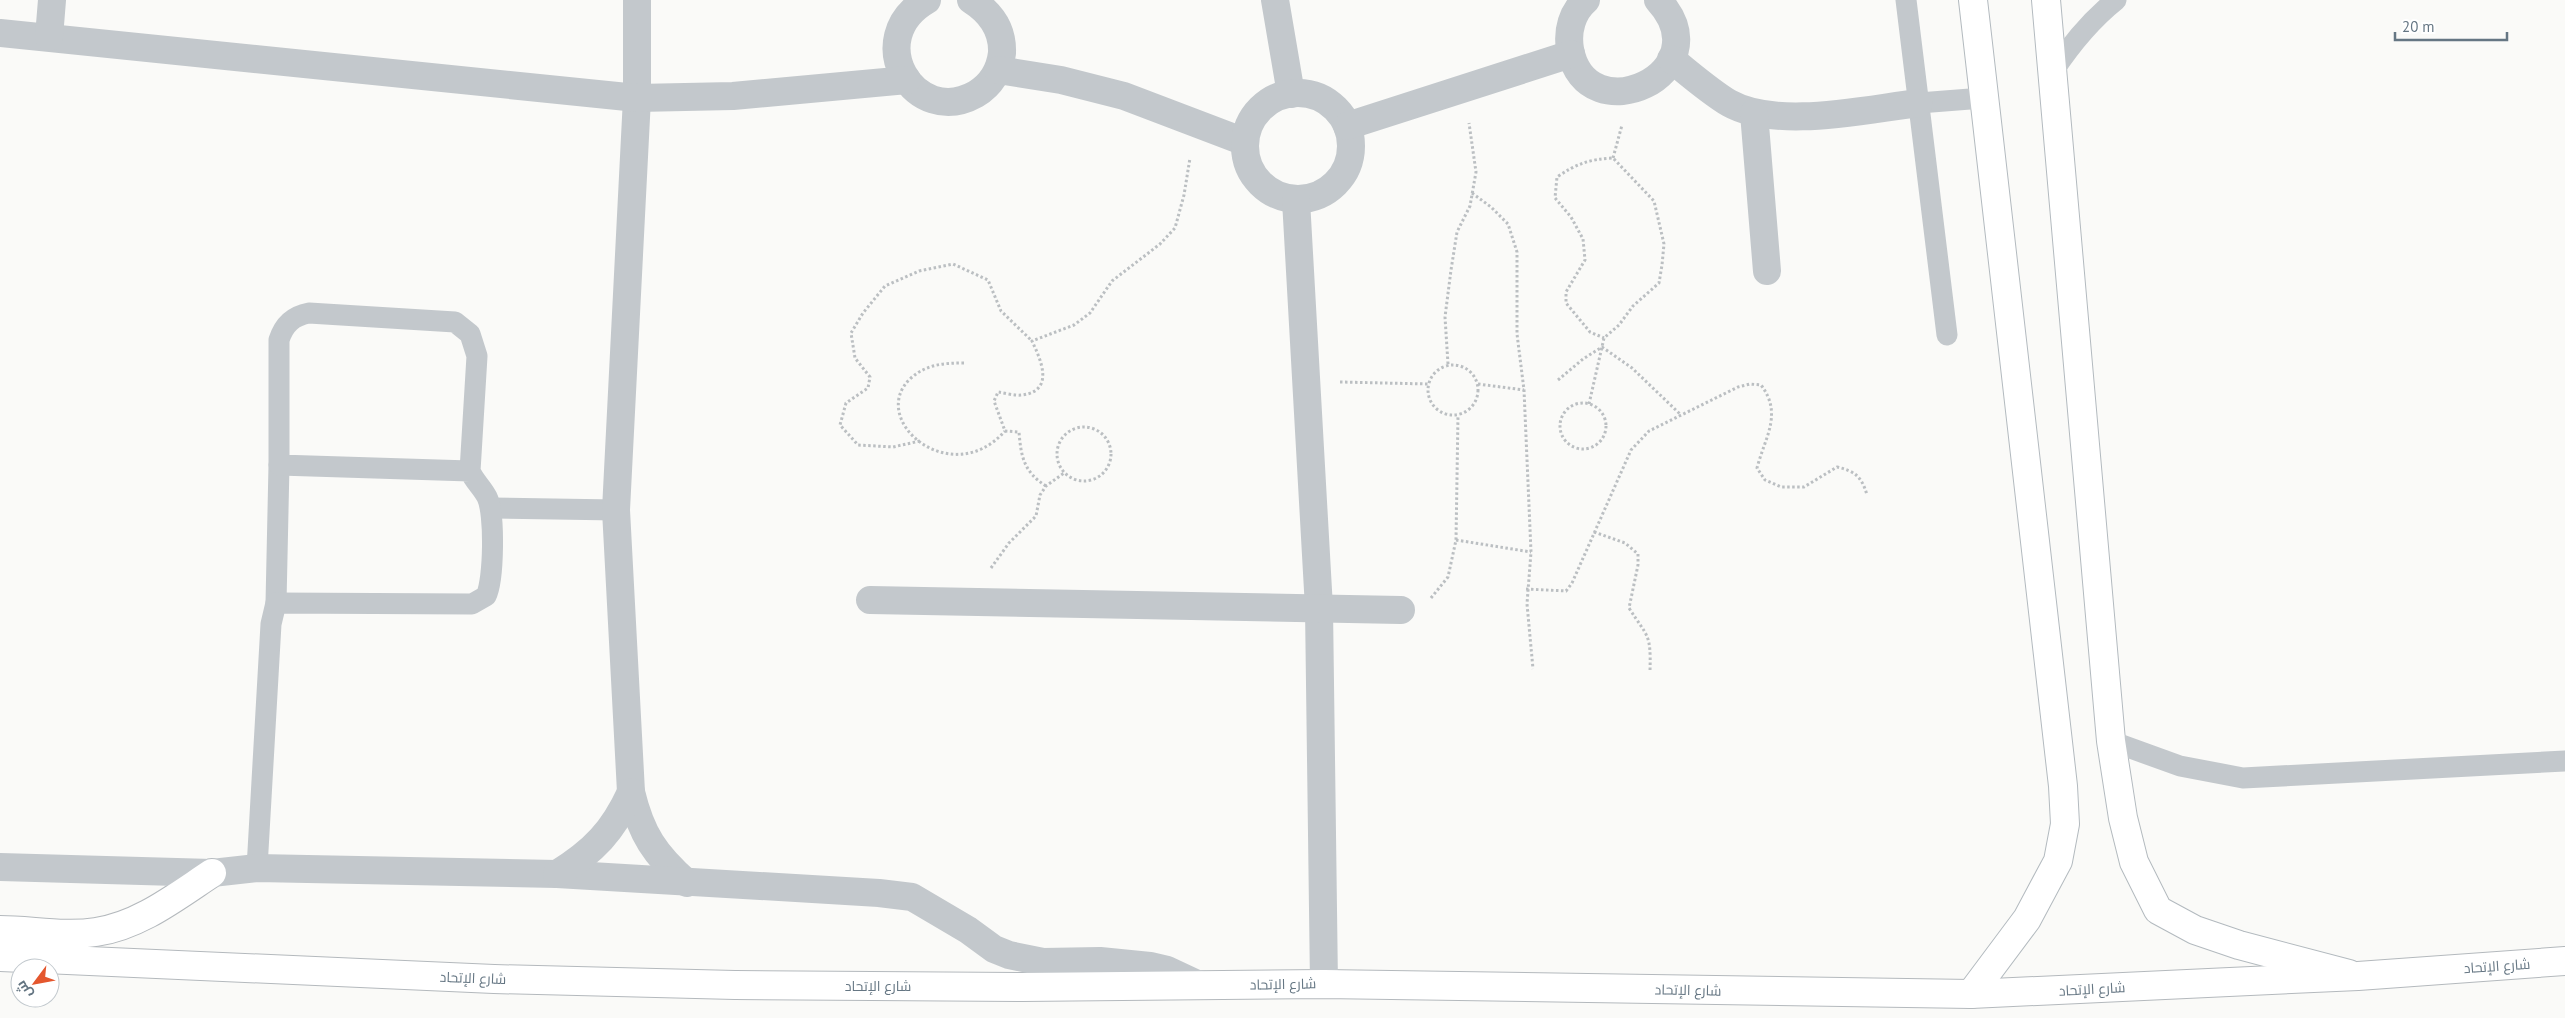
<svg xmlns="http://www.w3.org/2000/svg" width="2565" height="1018" font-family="'PT Sans',Cairo,sans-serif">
	<rect width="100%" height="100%" fill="#fafaf8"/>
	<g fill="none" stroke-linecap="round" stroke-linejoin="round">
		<defs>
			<g id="secondary">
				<polyline points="2046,0 2111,741 2123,818 2134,862 2158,910 2195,930 2239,945 2349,974"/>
				<polyline points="1971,994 2027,919 2058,861 2065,824 2063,786 1973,0"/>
			</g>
			<g id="highway">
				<path d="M0 930C31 930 65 937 96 932 139 926 177 896 212 873"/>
				<polyline points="0,957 494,979 735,985 1023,987 1324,984 1971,994 2358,976 2565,961"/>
			</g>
		</defs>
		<use href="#secondary" stroke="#b3babf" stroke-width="30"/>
		<use href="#highway" stroke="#b4b9bd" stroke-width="30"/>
		<g stroke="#bbbfc2" stroke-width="3" stroke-dasharray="2.5 2.5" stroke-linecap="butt">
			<polyline points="1613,158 1622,125"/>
			<polyline points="1472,193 1491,207 1508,224 1517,252 1517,334 1524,390 1531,552 1527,604 1533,669"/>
			<path d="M964 363C944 363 927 364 911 378 866 419 951 492 1005 431"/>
			<polyline points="1448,364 1445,317 1451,270 1457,232 1470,206 1476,172 1469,123"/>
			<circle cx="1453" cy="390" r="25"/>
			<polyline points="1558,380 1583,359 1602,347 1632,368 1680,414"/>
			<polyline points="1340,382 1428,384"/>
			<polyline points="1478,384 1524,390"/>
			<circle cx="1583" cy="426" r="23"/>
			<path d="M1589 404 1604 338 1619 325 1633 306 1659 283 1662 265 1664 244 1654 201 1613 158C1590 159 1576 164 1557 177L1555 198 1571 217 1583 239 1585 260 1566 292V303L1590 332 1604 338"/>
			<circle cx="1084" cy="454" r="27"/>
			<polyline points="920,441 893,447 858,445 840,425 846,403 868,388 870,377 855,358 851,333 863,313 885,286 919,271 953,264 988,280 1001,311 1032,341"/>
			<path d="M1046 486C1024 472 1021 457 1019 432L1005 431 994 401 998 392C1005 393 1015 396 1022 395 1055 391 1041 360 1032 341L1074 325 1090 313 1112 281 1160 244 1175 228 1184 195 1190 158"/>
			<path d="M1594 532 1625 543 1638 554V565L1629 608C1648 638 1651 633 1650 671"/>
			<polyline points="1456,540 1531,552"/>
			<polyline points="991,568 1009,543 1036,516 1040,495 1046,486 1064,473"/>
			<path d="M1526 589 1566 591 1572 583 1631 450 1649 431 1738 387 1750 384 1761 385C1783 414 1765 437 1757 468L1765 480 1781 487H1804L1837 467C1855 471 1862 477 1867 495"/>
			<polyline points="1431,598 1448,577 1456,540 1458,415"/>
		</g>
		<g stroke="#c3c8cc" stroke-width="21">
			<polyline points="1906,0 1947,335"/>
			<path d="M2054 70C2072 43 2091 20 2116 0"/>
			<polyline points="1919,103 1983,98"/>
			<polyline points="491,508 616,510"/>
			<polyline points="276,603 279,465"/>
			<polyline points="2111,741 2180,766 2243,778 2565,761"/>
			<path d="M257 868 271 624 276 603 472 604 486 596C494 580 495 513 487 497 482 487 474 481 470 471L477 356 470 334 455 322 309 313C293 316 284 324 279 340V465L470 471"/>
		</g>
		<g stroke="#c3c8cc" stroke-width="28">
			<path d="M637 0V98L616 510 631 792C641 834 655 855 687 883"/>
			<path d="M927 0C861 38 914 129 976 94 991 85 1000 70 1002 53 1003 29 990 12 971 0"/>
			<polyline points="1275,0 1291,94"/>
			<path d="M1586 0C1572 12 1567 31 1570 49 1586 136 1725 73 1658 0"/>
			<polyline points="0,33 637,98 733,96 907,80"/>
			<polyline points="49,37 52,0"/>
			<path d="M1671 59C1690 74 1709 91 1729 103 1777 130 1866 109 1919 103"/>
			<polyline points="998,70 1061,80 1124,96 1245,142"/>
			<circle cx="1298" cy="146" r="53"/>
			<polyline points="1754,113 1767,271"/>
			<polyline points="1347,126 1571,54"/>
			<polyline points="1296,200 1319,608 1324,984"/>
			<polyline points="870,600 1401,610"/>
			<polyline points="0,867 212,873 257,868 557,874 879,893 912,897 968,930 994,949 1009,955 1043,962 1100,961 1150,966 1167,970 1199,985"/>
			<path d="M557 874C594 851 613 831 631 792"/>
		</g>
		<use href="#secondary" stroke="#fff" stroke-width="28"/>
		<use href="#highway" stroke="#fff" stroke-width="28"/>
	</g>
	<g text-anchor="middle" stroke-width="5" stroke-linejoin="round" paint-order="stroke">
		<g font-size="14" fill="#657683" stroke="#fff">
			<text transform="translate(2497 966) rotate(-4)" y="5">شارع الإتحاد</text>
			<text transform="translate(473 978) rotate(2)" y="5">شارع الإتحاد</text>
			<text transform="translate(1283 984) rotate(-1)" y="5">شارع الإتحاد</text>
			<text x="878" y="991">شارع الإتحاد</text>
			<text transform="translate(2092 989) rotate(-3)" y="5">شارع الإتحاد</text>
			<text transform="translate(1688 990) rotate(1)" y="5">شارع الإتحاد</text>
		</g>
	</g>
	<g transform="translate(35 983) rotate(238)"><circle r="24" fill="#ffffff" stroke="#c1c8cd"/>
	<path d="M0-4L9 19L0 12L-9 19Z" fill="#e4572e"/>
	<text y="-8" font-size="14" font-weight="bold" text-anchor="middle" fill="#657683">ش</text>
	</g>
	<path d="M2395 32v8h112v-8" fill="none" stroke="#657683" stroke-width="2.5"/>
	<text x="2402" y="32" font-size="15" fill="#657683" stroke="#ffffff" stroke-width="4" paint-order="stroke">20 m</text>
</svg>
